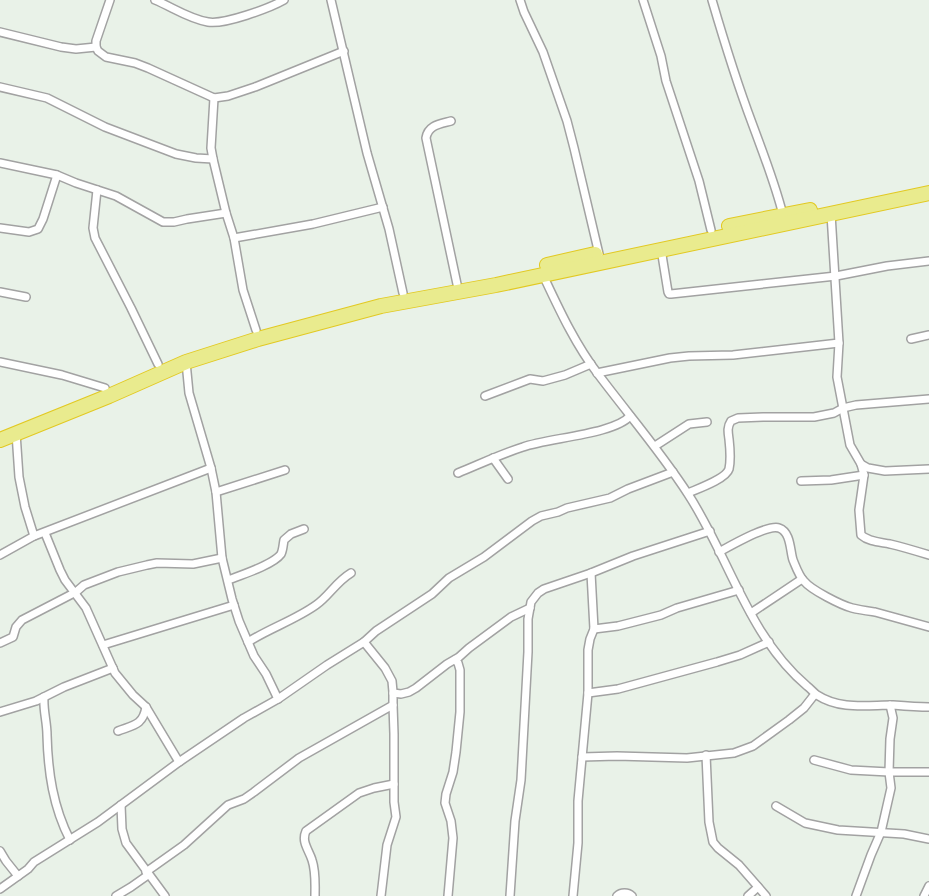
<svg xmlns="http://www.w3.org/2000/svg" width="929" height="896" font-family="'Work Sans',sans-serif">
	<rect width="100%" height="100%" fill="#e9f2e8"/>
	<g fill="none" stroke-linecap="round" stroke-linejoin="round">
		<defs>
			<g id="street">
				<polyline points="110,0 96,41 96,47 98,51 106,57 135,63 148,68 214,98 228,96 255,87 344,51"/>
				<path d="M155 0C172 7 189 19 208 22 224 25 270 8 284 0"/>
				<polyline points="331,0 367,153 389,229 403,293"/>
				<polyline points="520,0 524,12 543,52 567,121 574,148 599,254"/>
				<polyline points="643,0 661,56 666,81 699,181 711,230"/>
				<path d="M712 0C724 41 737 83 752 123 763 153 775 183 783 215"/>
				<polyline points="0,32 61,47 76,49 96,47"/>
				<polyline points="0,87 47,98 105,127 176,154 196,158 213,159"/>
				<polyline points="214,98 211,148 213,159 226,213 234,238 243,290 256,330"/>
				<path d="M451 121C440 124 428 125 426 138L457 284"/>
				<polyline points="0,163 57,175 76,183 116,196 163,222 174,222 187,219 226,213"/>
				<polyline points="97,190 93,228 95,238 131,308 158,364"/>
				<polyline points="831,214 839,343 837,377 850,445 861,464 868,468 885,471 929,469"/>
				<polyline points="0,228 29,232 38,229 43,219 57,175"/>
				<polyline points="234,238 313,224 383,207"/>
				<polyline points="661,249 668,292 669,294 671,294 836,276 887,266 929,261"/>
				<path d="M543 275C559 309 575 344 598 374 628 414 661 452 688 494 729 557 748 636 807 686 811 689 814 693 817 695 840 710 867 705 893 705 905 706 917 707 929 707"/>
				<polyline points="0,292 26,297"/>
				<polyline points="911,339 929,335"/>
				<polyline points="0,362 62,375 105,388"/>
				<polyline points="186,362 189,393 211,468 216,492 222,558 232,599 239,621 254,656 266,674 278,699"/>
				<polyline points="597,373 670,358 689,356 733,355 839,343"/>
				<polyline points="485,396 530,379 543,381 565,375 591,364"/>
				<polyline points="16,433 19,477 25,507 34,536"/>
				<polyline points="655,446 689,424 707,422"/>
				<polyline points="493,458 508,479"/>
				<path d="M861 464 864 475 859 510 861 535C869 542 880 542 890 544 903 547 916 551 929 555"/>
				<path d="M458 473C480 464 501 454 523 447 548 438 615 434 630 416"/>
				<polyline points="801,481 831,480 864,475"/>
				<polyline points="216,492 285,470"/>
				<path d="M688 493C697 489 726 479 729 469 731 460 730 448 729 439 728 432 727 427 731 421L738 418 763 417H814L834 413 843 408 856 405 929 399"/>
				<polyline points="45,533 60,570 65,580 86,608 115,673 133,695 146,707 179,762"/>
				<path d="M719 552C730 546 768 524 779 528 791 532 790 551 793 560 796 567 799 576 804 581 811 590 841 605 852 608 860 610 868 611 875 612 893 617 911 622 929 627"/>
				<polyline points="0,555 34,536 211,468"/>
				<path d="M228 580C241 575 273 565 281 554 283 550 283 545 284 540L291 534 304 529"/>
				<polyline points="751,613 802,579"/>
				<polyline points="594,629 618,626 661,615 677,608 739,590"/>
				<path d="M248 642C270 628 295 620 316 605 329 596 336 582 351 573"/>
				<polyline points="364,642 385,668 392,681 393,692 393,705 394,734 394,802 396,817 387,845 381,896"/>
				<polyline points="0,643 13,637 16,627 22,620 76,592 84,585 118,572 147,565 157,563 193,564 222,558"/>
				<polyline points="103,645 234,605"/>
				<polyline points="393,693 401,694 409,692 416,688 447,664 459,657 469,648 511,617 530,608"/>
				<polyline points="588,693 618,689 717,662 740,655 769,642"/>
				<path d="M44 697C43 710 47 722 47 735 48 772 53 807 70 840"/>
				<polyline points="0,712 36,701 64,687 113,668"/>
				<path d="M118 731C134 725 143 725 146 707"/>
				<polyline points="706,755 709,822 713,842 718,848 739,865 766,896"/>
				<polyline points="582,757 617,756 687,758 734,753 753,746 789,720 804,708 815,694"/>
				<polyline points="814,760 851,770 889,772 929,772"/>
				<polyline points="121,805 122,829 126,843 165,896"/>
				<polyline points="776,806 805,823 838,830 904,834 929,839"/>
				<polyline points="0,851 6,861 18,876"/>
				<polyline points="146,872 184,845 228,805 244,799 254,792 299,758 393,705"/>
				<polyline points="0,889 28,869 34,862 98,822 179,762 244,718 278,699 327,665 364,642 376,631 432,594 449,578 484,557 532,521 541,516 558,512 567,508 610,498 628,489 673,472"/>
				<polyline points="116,896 131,887 148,875"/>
				<path d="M315 896C315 884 316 872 312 860 309 850 301 842 306 831L359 793 374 788 394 784"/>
				<polyline points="448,896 453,838 451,821 445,803 446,794 453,772 456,752 460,712 460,670 458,663 455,660"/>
				<polyline points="510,896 515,821 521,780 528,652 528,619 531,602 538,593 544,589 591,573 633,556 710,531"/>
				<polyline points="573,896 578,843 578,801 588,693 588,650 590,639 594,629 591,573"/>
				<path d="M617 896C621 892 628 892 632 896"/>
				<polyline points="748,896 758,887"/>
				<polyline points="856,896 871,855 881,832 891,788 889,772 890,739 893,718 890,705"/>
				<polyline points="924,896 929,886"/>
			</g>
			<g id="highway">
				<polyline points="729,226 810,210"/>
				<polyline points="547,265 595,254"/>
				<polyline points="0,440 109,396 186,362 258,339 381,306 496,285 929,193"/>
			</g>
		</defs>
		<use href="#street" stroke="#a2a2a2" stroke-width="10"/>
		<use href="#highway" stroke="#e2c922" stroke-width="16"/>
		<use href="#street" stroke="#fff" stroke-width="7"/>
		<use href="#highway" stroke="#e9eb8e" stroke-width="14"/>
	</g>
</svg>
